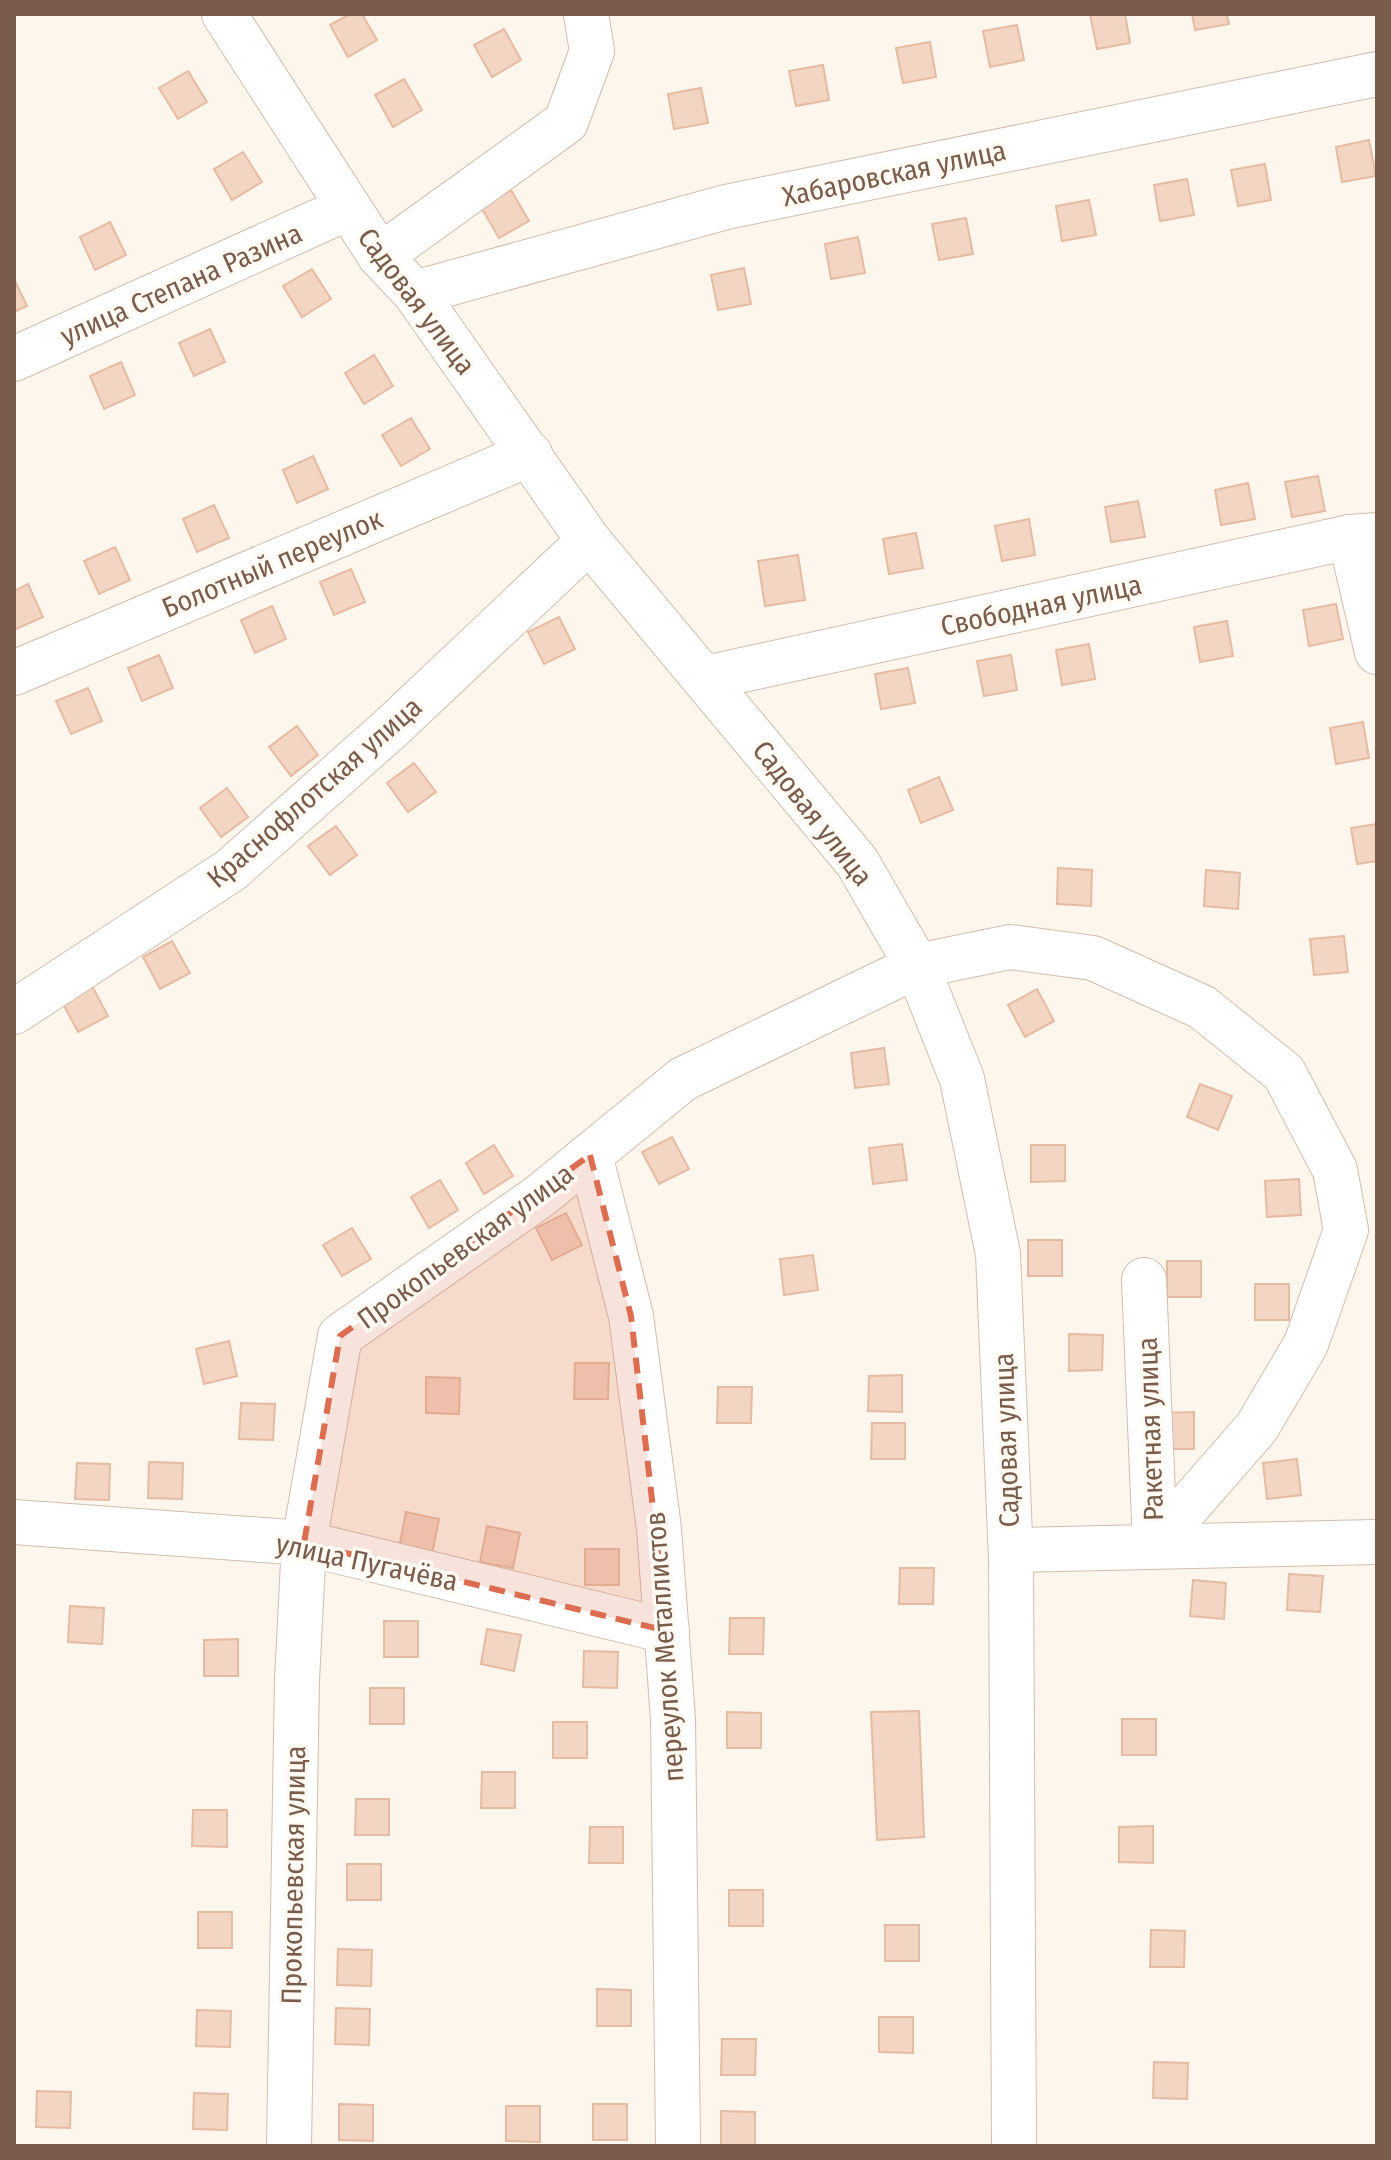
<svg xmlns="http://www.w3.org/2000/svg" width="1391" height="2160" font-family="'Fira Sans Condensed',sans-serif">
	<rect width="100%" height="100%" fill="#fdf6ec"/>
	<g fill="#f3d5c3" stroke="#e6bba3" stroke-width="2">
		<polygon points="350,14 362,14 377,40 348,57 330,25"/>
		<polygon points="1090,14 1125,14 1130,43 1097,49"/>
		<polygon points="1192,14 1227,14 1229,24 1195,30"/>
		<polygon points="1017,25 1024,60 990,67 983,31"/>
		<polygon points="504,29 521,60 492,77 474,45"/>
		<polygon points="930,42 936,77 903,83 896,48"/>
		<polygon points="823,65 829,100 796,106 789,71"/>
		<polygon points="188,71 207,102 178,119 159,88"/>
		<polygon points="404,79 422,110 393,127 375,95"/>
		<polygon points="701,88 708,123 674,129 668,94"/>
		<polygon points="1369,140 1376,176 1342,182 1336,147"/>
		<polygon points="243,152 262,182 232,200 214,169"/>
		<polygon points="1265,164 1271,200 1238,206 1231,170"/>
		<polygon points="1187,179 1194,215 1160,221 1154,185"/>
		<polygon points="511,190 529,221 499,238 481,207"/>
		<polygon points="1089,200 1096,235 1062,241 1056,206"/>
		<polygon points="966,218 973,254 939,260 932,224"/>
		<polygon points="110,222 126,255 95,270 80,237"/>
		<polygon points="858,237 865,273 831,279 825,244"/>
		<polygon points="744,268 751,304 718,310 711,275"/>
		<polygon points="312,269 331,299 302,317 283,286"/>
		<polygon points="14,279 27,306 14,312"/>
		<polygon points="210,329 225,362 194,376 179,343"/>
		<polygon points="374,355 393,386 364,404 345,373"/>
		<polygon points="121,362 135,395 104,409 90,376"/>
		<polygon points="411,418 430,449 401,466 382,435"/>
		<polygon points="313,456 328,489 297,503 283,470"/>
		<polygon points="1318,476 1325,511 1292,517 1285,482"/>
		<polygon points="1248,483 1255,519 1221,525 1215,490"/>
		<polygon points="1138,501 1145,537 1111,542 1105,507"/>
		<polygon points="214,505 229,538 197,552 183,519"/>
		<polygon points="1029,519 1035,555 1002,561 995,526"/>
		<polygon points="916,533 923,568 889,574 883,539"/>
		<polygon points="115,547 130,580 99,594 84,561"/>
		<polygon points="798,555 805,600 765,606 758,561"/>
		<polygon points="351,569 365,602 334,615 320,582"/>
		<polygon points="28,584 43,617 14,630 14,591"/>
		<polygon points="1336,604 1343,639 1309,646 1303,610"/>
		<polygon points="272,606 286,639 255,653 241,620"/>
		<polygon points="559,617 575,649 544,664 528,632"/>
		<polygon points="1227,621 1233,656 1200,662 1194,627"/>
		<polygon points="1089,644 1095,679 1062,685 1056,650"/>
		<polygon points="159,655 173,688 142,701 128,668"/>
		<polygon points="1011,655 1017,690 984,696 977,661"/>
		<polygon points="908,668 915,703 881,709 875,674"/>
		<polygon points="88,688 102,721 71,734 56,701"/>
		<polygon points="1363,722 1369,758 1336,764 1330,728"/>
		<polygon points="297,726 318,755 291,776 269,747"/>
		<polygon points="414,763 436,792 408,812 387,783"/>
		<polygon points="939,777 953,810 921,823 908,790"/>
		<polygon points="227,788 248,817 221,837 200,808"/>
		<polygon points="1377,824 1377,861 1357,864 1351,828"/>
		<polygon points="336,826 357,855 330,875 308,846"/>
		<polygon points="1058,868 1092,870 1091,906 1057,904"/>
		<polygon points="1206,870 1240,873 1238,909 1204,906"/>
		<polygon points="1344,936 1348,972 1314,975 1310,939"/>
		<polygon points="172,941 190,973 160,989 143,957"/>
		<polygon points="91,984 108,1016 78,1032 61,1000"/>
		<polygon points="1037,989 1054,1021 1025,1037 1008,1005"/>
		<polygon points="884,1048 889,1084 855,1088 851,1053"/>
		<polygon points="1200,1084 1232,1096 1218,1130 1187,1117"/>
		<polygon points="672,1137 689,1169 659,1184 642,1152"/>
		<polygon points="902,1144 907,1180 873,1184 869,1148"/>
		<polygon points="494,1145 513,1176 484,1194 466,1163"/>
		<polygon points="1031,1145 1065,1145 1065,1181 1031,1182"/>
		<polygon points="1299,1179 1301,1215 1267,1217 1265,1181"/>
		<polygon points="440,1180 458,1210 429,1228 411,1197"/>
		<polygon points="566,1213 582,1245 552,1260 536,1228"/>
		<polygon points="352,1228 371,1259 342,1276 323,1245"/>
		<rect x="1028" y="1240" width="34" height="36"/>
		<polygon points="813,1255 818,1290 784,1295 780,1259"/>
		<rect x="1167" y="1261" width="34" height="36"/>
		<rect x="1255" y="1284" width="34" height="36"/>
		<polygon points="1069,1334 1103,1335 1102,1370 1069,1371"/>
		<polygon points="229,1341 237,1376 204,1384 196,1349"/>
		<polygon points="575,1363 609,1363 608,1399 574,1399"/>
		<polygon points="902,1375 902,1412 868,1411 869,1376"/>
		<polygon points="426,1377 460,1378 459,1414 426,1413"/>
		<polygon points="718,1387 752,1387 751,1423 717,1423"/>
		<polygon points="241,1403 275,1404 273,1440 239,1439"/>
		<polygon points="1194,1412 1194,1449 1160,1449 1160,1413"/>
		<polygon points="872,1423 905,1423 905,1459 871,1459"/>
		<polygon points="1297,1459 1301,1495 1267,1499 1263,1463"/>
		<polygon points="149,1462 183,1463 182,1499 148,1498"/>
		<polygon points="77,1463 110,1464 109,1500 75,1499"/>
		<polygon points="406,1512 439,1519 432,1554 399,1548"/>
		<polygon points="487,1526 520,1533 513,1568 480,1562"/>
		<rect x="585" y="1549" width="34" height="36"/>
		<polygon points="900,1568 934,1568 933,1604 899,1604"/>
		<polygon points="1289,1574 1323,1576 1320,1612 1287,1610"/>
		<polygon points="1193,1580 1226,1583 1224,1619 1190,1616"/>
		<polygon points="70,1606 104,1608 102,1644 68,1642"/>
		<polygon points="730,1618 764,1618 763,1654 729,1654"/>
		<rect x="384" y="1621" width="34" height="36"/>
		<polygon points="487,1629 521,1635 514,1671 481,1664"/>
		<polygon points="238,1639 238,1676 204,1676 204,1640"/>
		<polygon points="584,1651 618,1652 617,1688 583,1687"/>
		<rect x="370" y="1688" width="34" height="36"/>
		<polygon points="919,1711 924,1837 877,1840 871,1712"/>
		<polygon points="727,1712 761,1713 761,1748 727,1748"/>
		<rect x="1122" y="1719" width="34" height="36"/>
		<rect x="553" y="1722" width="34" height="36"/>
		<polygon points="482,1772 515,1772 515,1808 481,1808"/>
		<polygon points="356,1799 389,1799 389,1835 355,1835"/>
		<polygon points="193,1810 227,1810 227,1847 192,1846"/>
		<polygon points="1153,1826 1153,1863 1119,1862 1119,1827"/>
		<polygon points="590,1827 623,1827 623,1863 589,1863"/>
		<rect x="347" y="1864" width="34" height="36"/>
		<rect x="729" y="1890" width="34" height="36"/>
		<rect x="198" y="1912" width="34" height="36"/>
		<rect x="885" y="1925" width="34" height="36"/>
		<polygon points="1151,1930 1185,1931 1184,1967 1150,1967"/>
		<polygon points="338,1949 372,1950 371,1986 337,1985"/>
		<polygon points="597,1989 631,1990 631,2026 597,2026"/>
		<polygon points="336,2008 370,2009 369,2045 335,2044"/>
		<polygon points="197,2010 231,2011 230,2047 196,2046"/>
		<polygon points="879,2017 913,2017 913,2053 879,2052"/>
		<polygon points="722,2039 756,2039 755,2075 721,2075"/>
		<polygon points="1154,2062 1188,2063 1187,2099 1153,2098"/>
		<polygon points="37,2091 71,2092 70,2128 36,2127"/>
		<polygon points="194,2093 228,2094 227,2130 193,2129"/>
		<polygon points="339,2104 373,2105 373,2141 339,2140"/>
		<rect x="593" y="2104" width="34" height="36"/>
		<polygon points="506,2106 540,2106 540,2142 506,2141"/>
		<polygon points="721,2111 755,2112 755,2146 721,2146"/>
	</g>
	<g fill="none" stroke-linecap="round" stroke-linejoin="round">
		<defs>
			<g id="minor">
				<polyline points="224,14 380,256 415,293 589,541 857,862 917,966 962,1079 998,1254 1011,1559 1014,2146"/>
				<polyline points="380,256 566,122 592,51 586,14"/>
				<polyline points="415,293 726,207 1377,74"/>
				<polyline points="14,359 348,208"/>
				<polyline points="1350,537 1377,652"/>
				<polyline points="14,673 530,454"/>
				<polyline points="706,678 1350,537 1377,535"/>
				<polyline points="14,1012 231,870 392,727 589,541"/>
				<polyline points="590,1155 631,1316 659,1529 673,1719 678,2146"/>
				<polyline points="1144,1280 1155,1544"/>
				<polyline points="14,1522 304,1543 667,1631"/>
				<polyline points="1011,1550 1377,1542"/>
				<polyline points="289,2146 297,1680 304,1543 340,1336 540,1196 683,1079 917,966 1010,947 1093,958 1202,1007 1284,1073 1335,1170 1346,1230 1306,1344 1257,1427 1155,1544"/>
			</g>
		</defs>
		<use href="#minor" stroke="#d1beb0" stroke-width="46"/>
		<use href="#minor" stroke="#fff" stroke-width="44"/>
	</g>
	<path fill="#dc6d51" fill-opacity="0.2" stroke="#dc6d51" stroke-width="6" stroke-dasharray="16 10" stroke-linejoin="round" d="M590 1155 631 1316 667 1631 304 1543 340 1336Z"/>
	<g text-anchor="middle" stroke-width="7" stroke-linejoin="round" paint-order="stroke">
		<g font-size="28" fill="#7a5c4d" stroke="#fffaf3">
			<text transform="translate(894 173) rotate(-12)" y="10">Хабаровская улица</text>
			<text transform="translate(181 284) rotate(-24)" y="10">улица Степана Разина</text>
			<text transform="translate(417 301) rotate(53)" y="10">Садовая улица</text>
			<text transform="translate(272 563) rotate(-23)" y="10">Болотный переулок</text>
			<text transform="translate(1041 605) rotate(-12)" y="10">Свободная улица</text>
			<text transform="translate(314 792) rotate(-41)" y="10">Краснофлотская улица</text>
			<text transform="translate(813 813) rotate(52)" y="10">Садовая улица</text>
			<text transform="translate(465 1246) rotate(-36)" y="10">Прокопьевская улица</text>
			<text transform="translate(1150 1429) rotate(-92)" y="10">Ракетная улица</text>
			<text transform="translate(1006 1440) rotate(-92)" y="10">Садовая улица</text>
			<text transform="translate(367 1562) rotate(12)" y="10">улица Пугачёва</text>
			<text transform="translate(664 1647) rotate(-94)" y="10">переулок Металлистов</text>
			<text transform="translate(293 1875) rotate(-89)" y="10">Прокопьевская улица</text>
		</g>
	</g>
	<rect width="1391" height="2160" fill="none" stroke="#7a5c4d" stroke-width="32"/>
</svg>
